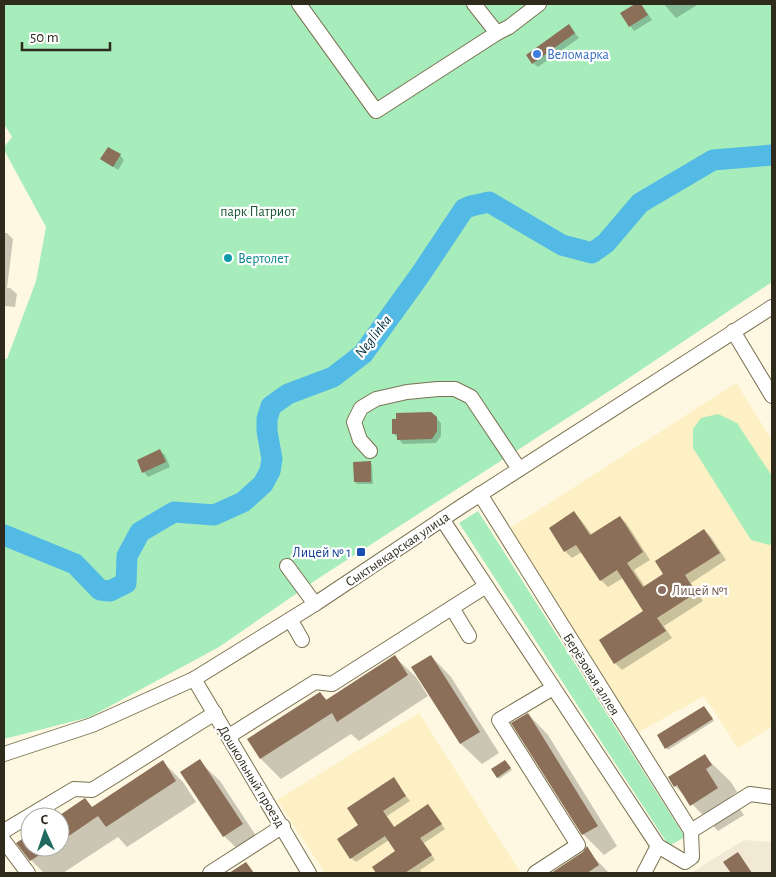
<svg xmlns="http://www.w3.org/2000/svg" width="776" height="877" font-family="'Alegreya Sans',sans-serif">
	<rect width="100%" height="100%" fill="#fef8e2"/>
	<polygon fill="#f2e9d4" points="744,840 772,842 772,873 691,873"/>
	<g fill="#fcf0c4">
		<polygon points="736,383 772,440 772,726 738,748 704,696 639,732 509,529"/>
		<polygon points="419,713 520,872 518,873 325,873 277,800"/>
	</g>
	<g fill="#a7edbc">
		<polygon points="4,4 772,4 772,282 617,386 322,576 219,647 90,717 4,739 4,359 7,359 36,281 46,227 4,150 4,147 12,137 4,124"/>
		<polygon points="718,414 737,423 772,476 772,543 769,545 751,540 693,448 693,429 701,418"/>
		<polygon points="478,511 685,837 669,846 459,523"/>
	</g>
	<g fill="#0003">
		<polygon points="637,4 643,7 652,20 634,31 622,14"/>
		<polygon points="664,4 699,4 676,18"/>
		<polygon points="569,26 579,38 538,67 533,63"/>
		<polygon points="120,155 124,160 118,170 102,159"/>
		<polygon points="4,233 7,233 13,239 7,288 10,288 17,294 15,307 4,306"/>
		<polygon points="431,413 441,423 441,436 436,443 403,444 394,434"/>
		<polygon points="160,451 165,455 170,467 148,477 144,472"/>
		<polygon points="370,463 372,465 373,484 357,484 355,482"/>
		<polygon points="574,512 581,520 592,535 620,517 627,524 650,560 634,570 645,587 665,574 704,530 711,537 726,560 691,583 703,601 664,626 672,638 622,670 615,663 600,640 645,611 623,578 608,587 601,580 582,552 572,558 565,551 550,528"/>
		<polygon points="431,656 451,677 499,753 482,764 461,744 413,667"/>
		<polygon points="395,657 416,677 428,696 359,741 351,734 281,779 261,759 249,740 320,693 328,701"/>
		<polygon points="706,709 714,721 668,750 659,736"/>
		<polygon points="528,714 548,735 617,846 604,855 583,834 513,723"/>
		<polygon points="704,756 731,782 737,792 731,796 744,815 718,831 675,786"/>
		<polygon points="199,761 220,781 262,845 245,856 224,836"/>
		<polygon points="163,762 183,782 196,802 127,847 118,837 63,873 44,873 31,860 18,843 30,836 30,847 60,847 60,817 59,817 85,800 93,808"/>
		<polygon points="507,763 512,770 499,779 498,777"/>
		<polygon points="393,779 410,801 387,816 395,828 428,805 445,829 424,843 435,860 420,870 422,873 378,873 374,867 397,852 389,840 356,862 351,858 360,825"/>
		<polygon points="586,849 609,873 553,873 584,853"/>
	</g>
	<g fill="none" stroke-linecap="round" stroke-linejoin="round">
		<polyline stroke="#52bae5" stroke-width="21" points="4,535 75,564 100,590 110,591 126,583 127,556 140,532 174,512 214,515 243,502 263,484 270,471 272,459 267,431 267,419 271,406 288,394 333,377 363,354 420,275 464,209 471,206 489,202 562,245 592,253 606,243 640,203 713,160 772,155"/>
	</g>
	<g fill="#8b6f58">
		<polygon points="635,4 641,4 648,15 629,27 620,13"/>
		<polygon points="569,24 575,33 532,64 526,55"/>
		<polygon points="108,147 121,154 113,167 100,159"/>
		<polygon points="431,412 437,417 437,431 432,439 397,440 397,434 392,434 392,419 396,419 396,413"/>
		<polygon points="160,449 166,462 142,473 137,460"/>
		<polygon points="371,461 371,482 354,482 353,462"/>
		<polygon points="574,511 590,535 620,516 643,552 627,563 643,587 663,574 655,561 704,529 720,553 685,575 696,593 657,618 666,631 614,664 599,640 643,611 617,570 600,581 576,545 564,552 549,528"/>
		<polygon points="395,655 408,675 337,722 332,713 260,759 247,739 320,692 326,700"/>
		<polygon points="431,655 480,732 460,744 411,667"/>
		<polygon points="704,706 713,719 665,749 657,735"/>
		<polygon points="528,713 598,826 582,835 511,723"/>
		<polygon points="705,754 712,765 706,769 718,788 690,806 677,785 674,787 668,777"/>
		<polygon points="200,759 243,824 223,837 180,772"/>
		<polygon points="163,760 176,781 106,827 98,816 60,842 60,815 85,798 92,807"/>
		<polygon points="505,760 511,768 497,778 491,769"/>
		<polygon points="394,777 406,796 383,811 394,827 428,804 442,824 420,838 432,855 405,873 376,873 372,867 395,851 385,836 350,859 337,839 358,825 347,808"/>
		<polygon points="30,834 30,847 52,847 30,861 16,843"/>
		<polygon points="587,846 599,865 587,873 551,873 583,852"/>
		<polygon points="738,852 752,873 731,873 723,862"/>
		<polygon points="246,862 254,873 229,873"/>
	</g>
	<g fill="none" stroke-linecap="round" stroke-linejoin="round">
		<defs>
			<g id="minor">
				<polyline points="299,4 376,111 497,33"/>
				<polyline points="474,4 497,33 509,27 539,4"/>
				<polyline points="733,331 772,396"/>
				<polyline points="370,451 360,440 354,422 361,408 376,399 407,392 438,389 455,389 471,397 519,469"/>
				<polyline points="442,519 658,846 685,862 692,857 691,831 480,494"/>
				<polyline points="287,566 315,604"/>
				<polyline points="452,608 469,636"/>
				<polyline points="294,626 302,640"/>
				<polyline points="194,679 309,873"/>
				<polyline points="229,736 315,682 332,684 486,586"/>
				<polyline points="4,754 92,725 194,679 315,604 462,506 772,307"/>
				<polyline points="4,831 74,789 92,790 215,713"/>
				<polyline points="691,831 750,794 772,797"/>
				<polyline points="4,841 28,873"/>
				<polyline points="210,873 283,826"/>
				<polyline points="535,873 578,845 499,720 553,688"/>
				<polyline points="644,873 658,846"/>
			</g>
		</defs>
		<use href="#minor" stroke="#7b7251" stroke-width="16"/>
		<use href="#minor" stroke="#fff" stroke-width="14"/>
	</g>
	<circle fill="#3f7fe0" stroke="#fff" stroke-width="2" cx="537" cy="54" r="5"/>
	<circle fill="#0f9aa8" stroke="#fff" stroke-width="2" cx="228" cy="258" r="5"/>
	<rect fill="#1a4fb4" stroke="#fff" stroke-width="2" x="356" y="547" width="10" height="10" rx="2.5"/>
	<circle fill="#8d6e63" stroke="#fff" stroke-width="2" cx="662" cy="590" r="5"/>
	<g text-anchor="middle" stroke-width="4.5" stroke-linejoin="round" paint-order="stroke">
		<g font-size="14" fill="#366cbe" stroke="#fff" text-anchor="start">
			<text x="547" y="59">Веломарка</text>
		</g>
		<g font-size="14" fill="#1a5633" stroke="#fff">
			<text x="258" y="216">парк Патриот</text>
		</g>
		<g font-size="14" fill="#0d838f" stroke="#fff" text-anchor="start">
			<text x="238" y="263">Вертолет</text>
		</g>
		<g font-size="14" fill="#2e2b1d" stroke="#fff">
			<text transform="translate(397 549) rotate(-34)" y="5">Сыктывкарская улица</text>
			<text transform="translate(592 674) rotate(58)" y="5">Берёзовая аллея</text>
			<text transform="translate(252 776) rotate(59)" y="5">Дошкольный проезд</text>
		</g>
		<g font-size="14" fill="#164399" stroke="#fff" text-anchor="end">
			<text x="351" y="557">Лицей № 1</text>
		</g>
		<g font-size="14" fill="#785e54" stroke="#fff" text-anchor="start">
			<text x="672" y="595">Лицей №1</text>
		</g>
		<g font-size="15" font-style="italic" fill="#003142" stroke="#fff">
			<text transform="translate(373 336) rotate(-52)" y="5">Neglinka</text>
		</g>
	</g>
	<rect width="776" height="877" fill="none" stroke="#2e2b1d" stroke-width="10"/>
	<g transform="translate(45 832) rotate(357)"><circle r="24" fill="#ffffff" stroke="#abaaa5"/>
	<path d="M0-4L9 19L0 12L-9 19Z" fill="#1f6960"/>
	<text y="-8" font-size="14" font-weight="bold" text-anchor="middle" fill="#2e2b1d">С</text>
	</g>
	<path d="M22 42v8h88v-8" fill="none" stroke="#2e2b1d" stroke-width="2.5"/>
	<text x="30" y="42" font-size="15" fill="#2e2b1d" stroke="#ffffff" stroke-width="4" paint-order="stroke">50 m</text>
</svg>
